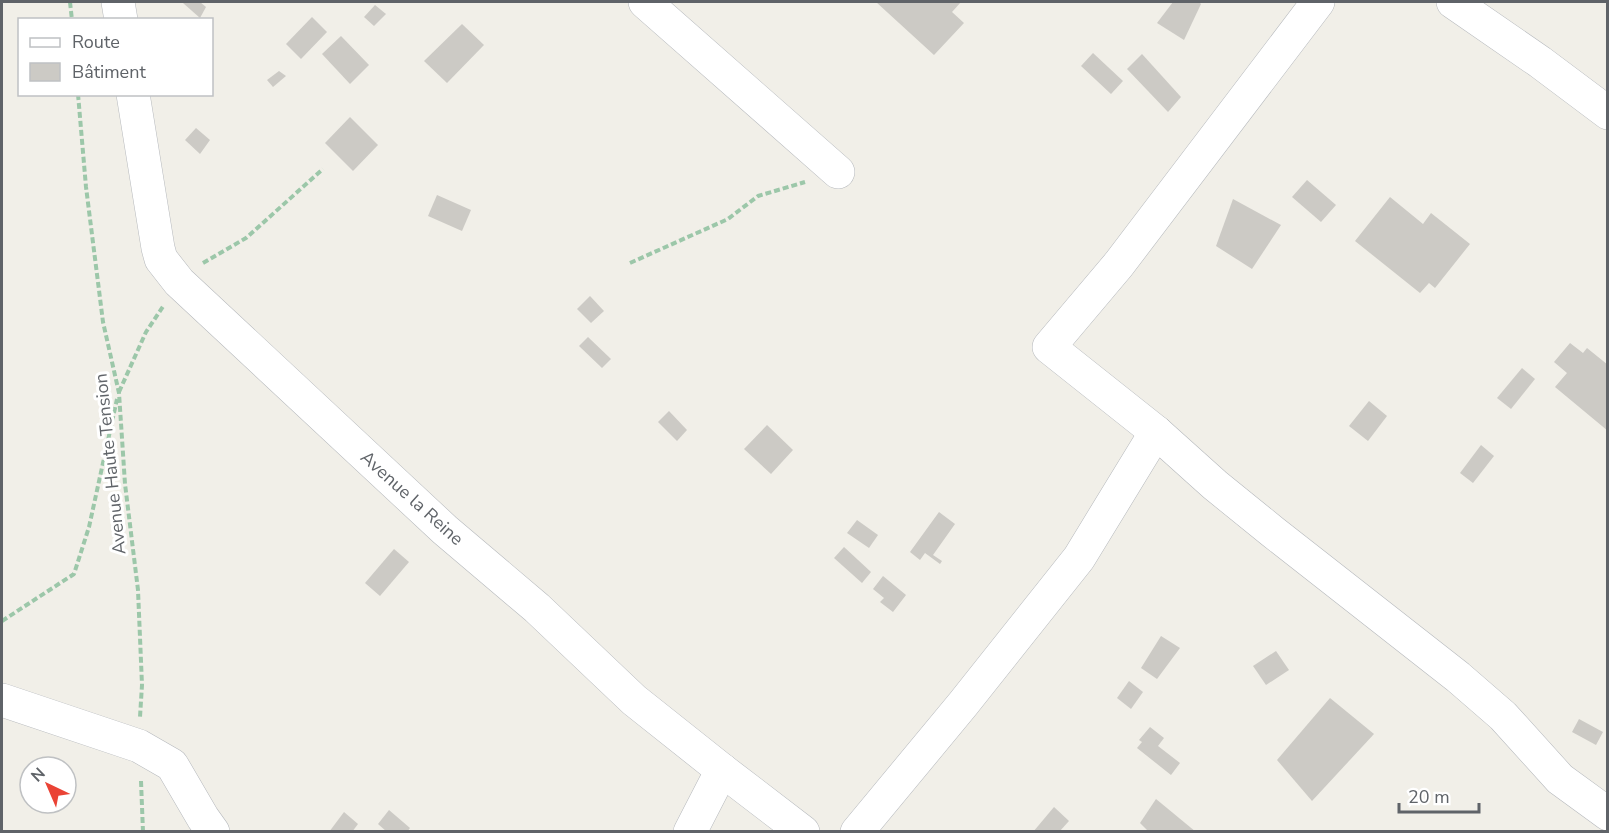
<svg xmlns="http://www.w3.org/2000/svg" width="1609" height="833" font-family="'Nunito Sans',sans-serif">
	<rect width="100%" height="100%" fill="#f1efe8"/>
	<g fill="#cccac5">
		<polygon points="184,2 200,2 206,7 200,18 183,3"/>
		<polygon points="876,2 961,2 952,12 964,23 934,55"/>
		<polygon points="1173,2 1199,2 1201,4 1184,40 1157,23"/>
		<polygon points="375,5 386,14 374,26 364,17"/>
		<polygon points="312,17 327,32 301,59 286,44"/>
		<polygon points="462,24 484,45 447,83 424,61"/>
		<polygon points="341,36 369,65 350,84 322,54"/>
		<polygon points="1093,53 1123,81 1111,94 1081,66"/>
		<polygon points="1142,54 1181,97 1168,112 1127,69"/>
		<polygon points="279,71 286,76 273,87 267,80"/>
		<polygon points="350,117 378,145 353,171 325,143"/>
		<polygon points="196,128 210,140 200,154 185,140"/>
		<polygon points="1307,180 1336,205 1321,222 1292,197"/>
		<polygon points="437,195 471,210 462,231 428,216"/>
		<polygon points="1390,197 1423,224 1431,213 1470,244 1435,288 1429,283 1420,293 1355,241"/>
		<polygon points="1233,199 1281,225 1252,269 1216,246"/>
		<polygon points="590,296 604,311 591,323 577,309"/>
		<polygon points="588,337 611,359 602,368 579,346"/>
		<polygon points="1570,343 1583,353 1587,348 1608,365 1608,431 1555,387 1567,373 1554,362"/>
		<polygon points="1522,368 1535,379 1511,409 1497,398"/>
		<polygon points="1369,401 1387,416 1368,441 1349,426"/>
		<polygon points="669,411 687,430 677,441 658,422"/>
		<polygon points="767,425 793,450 771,474 744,449"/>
		<polygon points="1481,445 1494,456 1473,483 1460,473"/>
		<polygon points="939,512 955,524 933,555 942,561 940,564 925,553 920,560 910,552"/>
		<polygon points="857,520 878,535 869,548 847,533"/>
		<polygon points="844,547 871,572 862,583 834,558"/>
		<polygon points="394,549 409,562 380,596 365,583"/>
		<polygon points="883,576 906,595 893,612 880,602 884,598 873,589"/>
		<polygon points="1161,636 1180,648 1157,679 1141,668"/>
		<polygon points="1276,651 1289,670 1266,685 1253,666"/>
		<polygon points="1129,681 1143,692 1131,709 1117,698"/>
		<polygon points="1330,698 1374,734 1312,801 1277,760"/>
		<polygon points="1579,719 1603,732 1596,745 1572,732"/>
		<polygon points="1150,727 1164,738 1158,746 1180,763 1171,775 1137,748 1142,742 1139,740"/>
		<polygon points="1156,799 1196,832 1149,832 1140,823"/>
		<polygon points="1054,807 1069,821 1059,832 1033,832"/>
		<polygon points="389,810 410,828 407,832 387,832 378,824"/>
		<polygon points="344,812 358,824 352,832 329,832"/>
	</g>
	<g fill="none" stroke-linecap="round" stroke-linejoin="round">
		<defs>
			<g id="minor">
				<polyline points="118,2 121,20"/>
				<polyline points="645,2 838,172"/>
				<polyline points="1318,2 1119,264 1049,347 1156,432 1215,485 1273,532 1458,677 1503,716 1560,779 1608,814"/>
				<polyline points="1453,2 1540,62 1608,113"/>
				<polyline points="133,94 158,248 161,259 179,282 445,530 537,608 634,700 722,770 803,832"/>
				<polyline points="2,700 139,746 172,765 203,818 213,832"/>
				<polyline points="690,832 722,770"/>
				<polyline points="857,832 963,704 1079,558 1156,432"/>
			</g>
		</defs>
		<use href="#minor" stroke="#b5b8bc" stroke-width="34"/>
		<g stroke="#9cc7a9" stroke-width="4" stroke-dasharray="6 3" stroke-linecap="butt">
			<polyline points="70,2 72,20"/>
			<polyline points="78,94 86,187 103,322 119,393 125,484 138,590 142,685 140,717"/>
			<polyline points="203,263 246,238 323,169"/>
			<polyline points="630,263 728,219 758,196 805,182"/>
			<polyline points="119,392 146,332 164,305"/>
			<polyline points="2,621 74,574 89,527 117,399"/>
			<polyline points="141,781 143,832"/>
		</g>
		<use href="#minor" stroke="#fff" stroke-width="33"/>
	</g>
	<g text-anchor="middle" stroke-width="6" stroke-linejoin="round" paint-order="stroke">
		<g font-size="18" fill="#5f6368" stroke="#fff">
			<text transform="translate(110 464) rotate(-96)" y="6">Avenue Haute Tension</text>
			<text transform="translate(412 498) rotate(42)" y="6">Avenue la Reine</text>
		</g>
	</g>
	<rect width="1609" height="833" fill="none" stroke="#5f6368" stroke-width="6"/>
	<rect x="18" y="18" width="195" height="78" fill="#ffffff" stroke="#bfc1c3" stroke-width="1.5"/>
	<rect x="30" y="38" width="30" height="9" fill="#ffffff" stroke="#bfc1c3" stroke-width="1.5"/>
	<text x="72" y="48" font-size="18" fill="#5f6368">Route</text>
	<rect x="30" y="63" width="30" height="18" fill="#cccac5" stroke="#bfc1c3" stroke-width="1.5"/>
	<text x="72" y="78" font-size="18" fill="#5f6368">Bâtiment</text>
	<g transform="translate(48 785) rotate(316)"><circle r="28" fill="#ffffff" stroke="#bfc1c3" stroke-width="1.5"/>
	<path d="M0-4.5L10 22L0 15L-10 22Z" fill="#ea4335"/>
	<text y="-9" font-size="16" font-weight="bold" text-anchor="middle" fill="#5f6368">N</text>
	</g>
	<path d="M1399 803v9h80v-9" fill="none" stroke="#5f6368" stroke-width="3"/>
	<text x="1408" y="803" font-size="18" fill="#5f6368" stroke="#ffffff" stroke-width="4.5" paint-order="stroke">20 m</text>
</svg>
